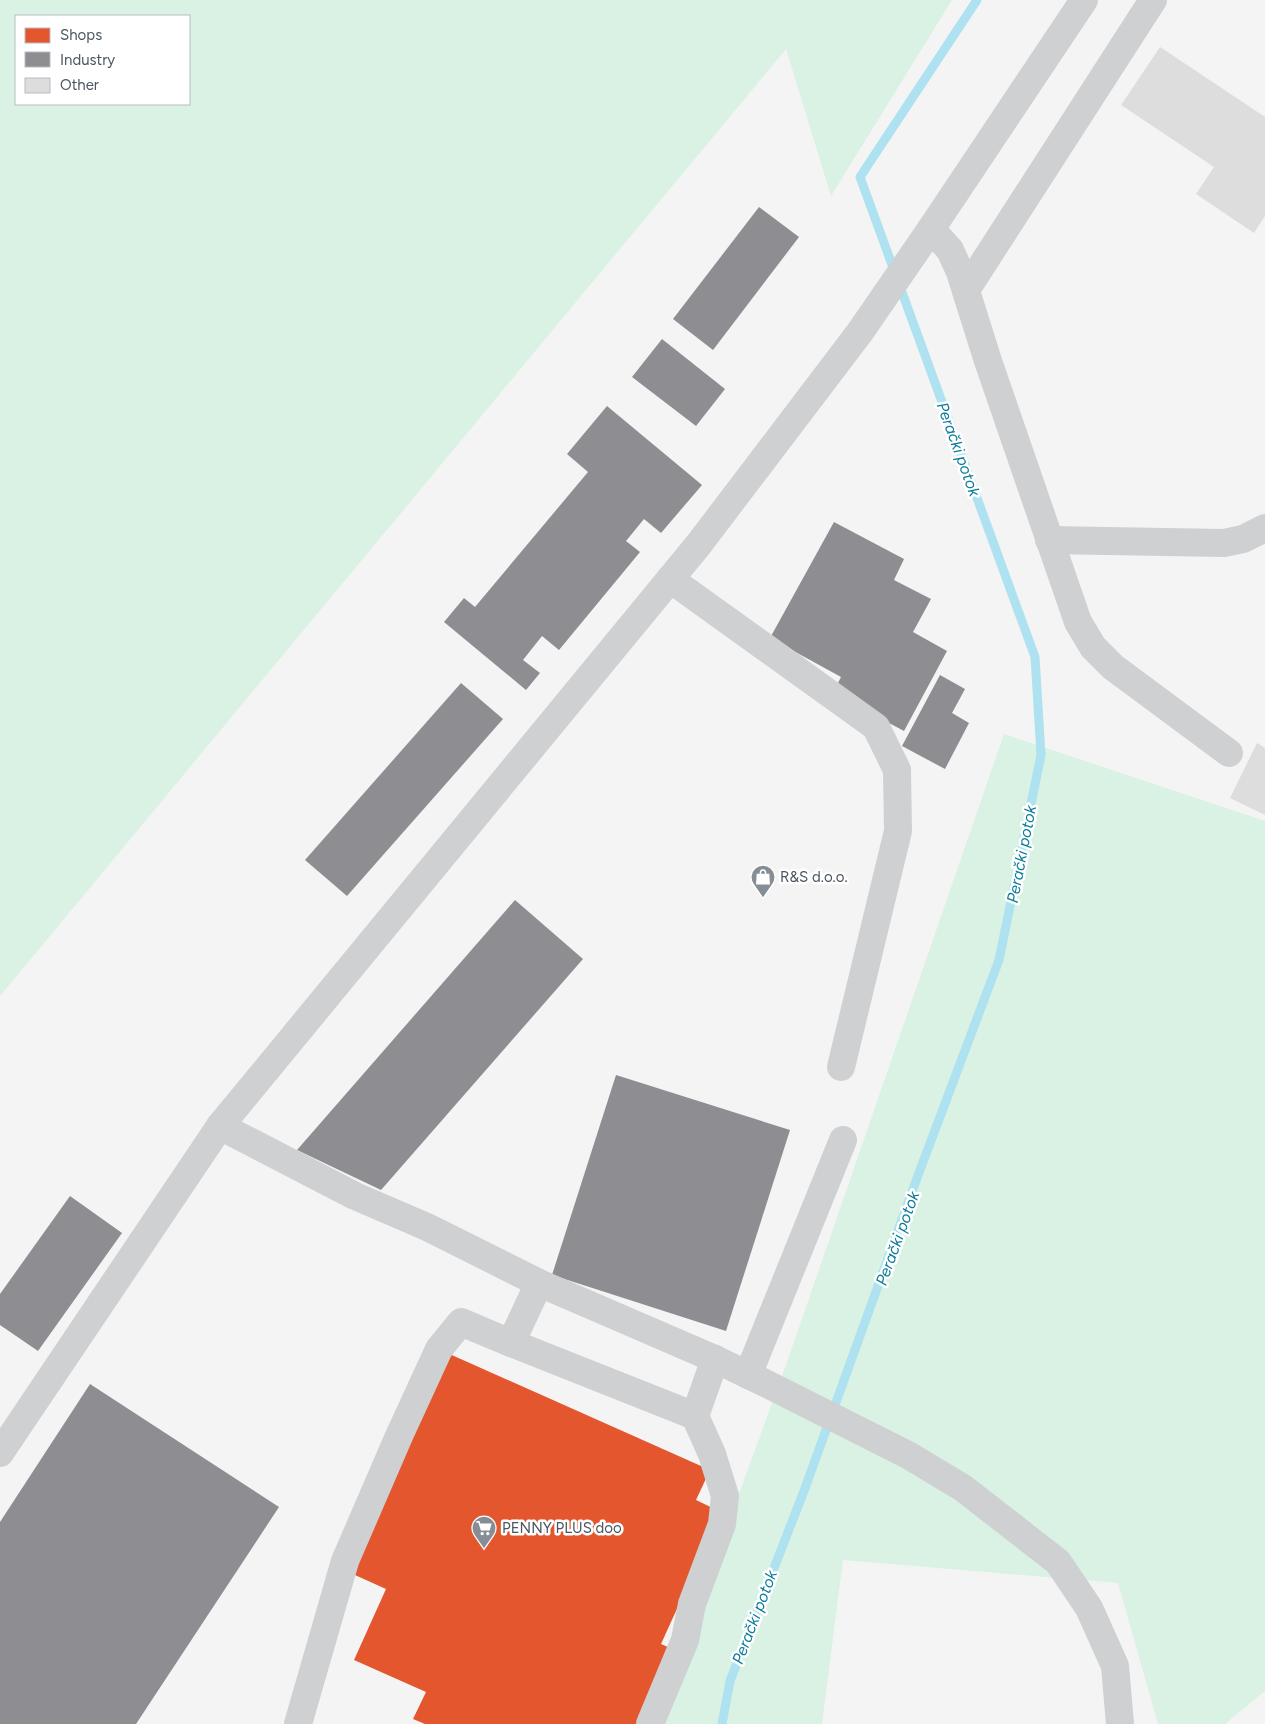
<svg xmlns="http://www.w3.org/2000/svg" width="1265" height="1724" font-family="Figtree,sans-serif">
	<rect width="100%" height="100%" fill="#f4f4f4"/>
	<g fill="#d9f2e3" fill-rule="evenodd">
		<path d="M0 0H952L831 196 786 49 0 996ZM189 16V104H16V16Z"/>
		<polygon points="1004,734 1265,821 1265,1691 1225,1724 1158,1724 1118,1583 843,1560 822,1724 655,1724 786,1365"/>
	</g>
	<polygon fill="#e4572e" points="445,1352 710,1470 696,1500 721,1512 661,1644 679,1652 646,1724 425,1724 413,1719 426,1692 354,1660 386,1589 346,1571"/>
	<g fill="#8d8d92">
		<polygon points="759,207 799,237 713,350 673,319"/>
		<polygon points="662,339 725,389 696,426 632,377"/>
		<polygon points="607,406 702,485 661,533 644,519 626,541 640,552 559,650 542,636 523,660 540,673 526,690 444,622 464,598 475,607 588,472 567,454"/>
		<polygon points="834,522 904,559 894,580 931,599 913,632 947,651 904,731 833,693 841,677 770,638"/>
		<polygon points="940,675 965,689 952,713 969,723 945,769 902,746"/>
		<polygon points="461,683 503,719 347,896 305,860"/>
		<polygon points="515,900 583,959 381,1190 297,1150"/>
		<polygon points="616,1075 790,1130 726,1331 552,1275"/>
		<polygon points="70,1196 122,1233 38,1351 0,1325 0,1294"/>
		<polygon points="90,1384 279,1507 136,1724 0,1724 0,1522"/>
	</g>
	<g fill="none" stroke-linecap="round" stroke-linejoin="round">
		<polyline stroke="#aee2f0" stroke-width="9" points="722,1724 730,1681 804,1491 917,1178 999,960 1041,755 1035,657 860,177 977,0"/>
	</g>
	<g fill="#ddddde">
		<polygon points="1160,47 1265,117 1265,216 1254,233 1196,194 1214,167 1121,105"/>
		<polygon points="1257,743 1265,748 1265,815 1230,798"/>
	</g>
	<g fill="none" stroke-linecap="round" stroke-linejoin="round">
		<g stroke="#ced0d2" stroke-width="28">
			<polyline points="931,229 950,250 960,272 988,361 1078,622 1093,647 1113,667 1229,753"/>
			<polyline points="966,290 1153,0"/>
			<polyline points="1049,540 1224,543 1243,539 1265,528"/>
			<polyline points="670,579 876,727 897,770 898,831 841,1067"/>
			<polyline points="220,1126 355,1196 427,1227 539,1283 715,1359 769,1385 908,1455 963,1488 1058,1562 1089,1608 1115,1666 1120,1724"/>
			<polyline points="511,1343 695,1416"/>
			<polyline points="748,1375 843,1140"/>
			<polyline points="0,1453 220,1126 699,544 860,332 931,229 1084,0"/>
			<polyline points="298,1724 345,1561 399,1436 439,1349 461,1322 511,1343 539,1283"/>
			<polyline points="650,1724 685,1640 692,1604 722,1524 725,1496 712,1454 695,1416 715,1359"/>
		</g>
	</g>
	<defs>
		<symbol id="shop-pin" viewBox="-11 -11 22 30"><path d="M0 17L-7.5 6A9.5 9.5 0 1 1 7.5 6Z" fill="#868d94" stroke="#fff"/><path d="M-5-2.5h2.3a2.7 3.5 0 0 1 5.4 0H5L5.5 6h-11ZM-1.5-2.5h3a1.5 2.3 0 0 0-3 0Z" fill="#fff"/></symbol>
		<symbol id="supermarket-pin" viewBox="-11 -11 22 30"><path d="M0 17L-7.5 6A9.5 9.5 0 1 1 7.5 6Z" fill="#868d94" stroke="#fff"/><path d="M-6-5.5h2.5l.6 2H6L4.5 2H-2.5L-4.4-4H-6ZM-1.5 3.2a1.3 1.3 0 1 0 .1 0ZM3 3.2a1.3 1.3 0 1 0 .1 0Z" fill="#fff"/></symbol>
	</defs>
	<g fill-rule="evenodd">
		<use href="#shop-pin" x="749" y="863" width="28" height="38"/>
		<use href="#supermarket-pin" x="470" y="1514" width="28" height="38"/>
	</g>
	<g text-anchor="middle" stroke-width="5" stroke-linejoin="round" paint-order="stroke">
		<g font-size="15" fill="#4a5661" stroke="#fff" text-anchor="start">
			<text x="780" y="882">R&amp;S d.o.o.</text>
			<text x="502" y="1533">PENNY PLUS doo</text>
		</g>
		<g font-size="16" font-style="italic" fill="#0c7c9b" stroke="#fff">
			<text transform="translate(959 449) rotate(70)" y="6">Perački potok</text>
			<text transform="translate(1021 854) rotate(-79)" y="6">Perački potok</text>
			<text transform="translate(897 1238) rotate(-70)" y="6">Perački potok</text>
			<text transform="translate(754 1617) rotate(-69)" y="6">Perački potok</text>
		</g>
	</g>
	<rect x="15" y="15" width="175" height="90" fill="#ffffff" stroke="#b7bbc0"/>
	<rect x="25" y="28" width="25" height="15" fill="#e4572e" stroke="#b7bbc0"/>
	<text x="60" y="40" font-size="15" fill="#4a5661">Shops</text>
	<rect x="25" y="52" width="25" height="15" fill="#8d8d92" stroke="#b7bbc0"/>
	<text x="60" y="65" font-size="15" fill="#4a5661">Industry</text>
	<rect x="25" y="78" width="25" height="15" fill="#ddddde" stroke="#b7bbc0"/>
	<text x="60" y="90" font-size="15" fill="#4a5661">Other</text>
</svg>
